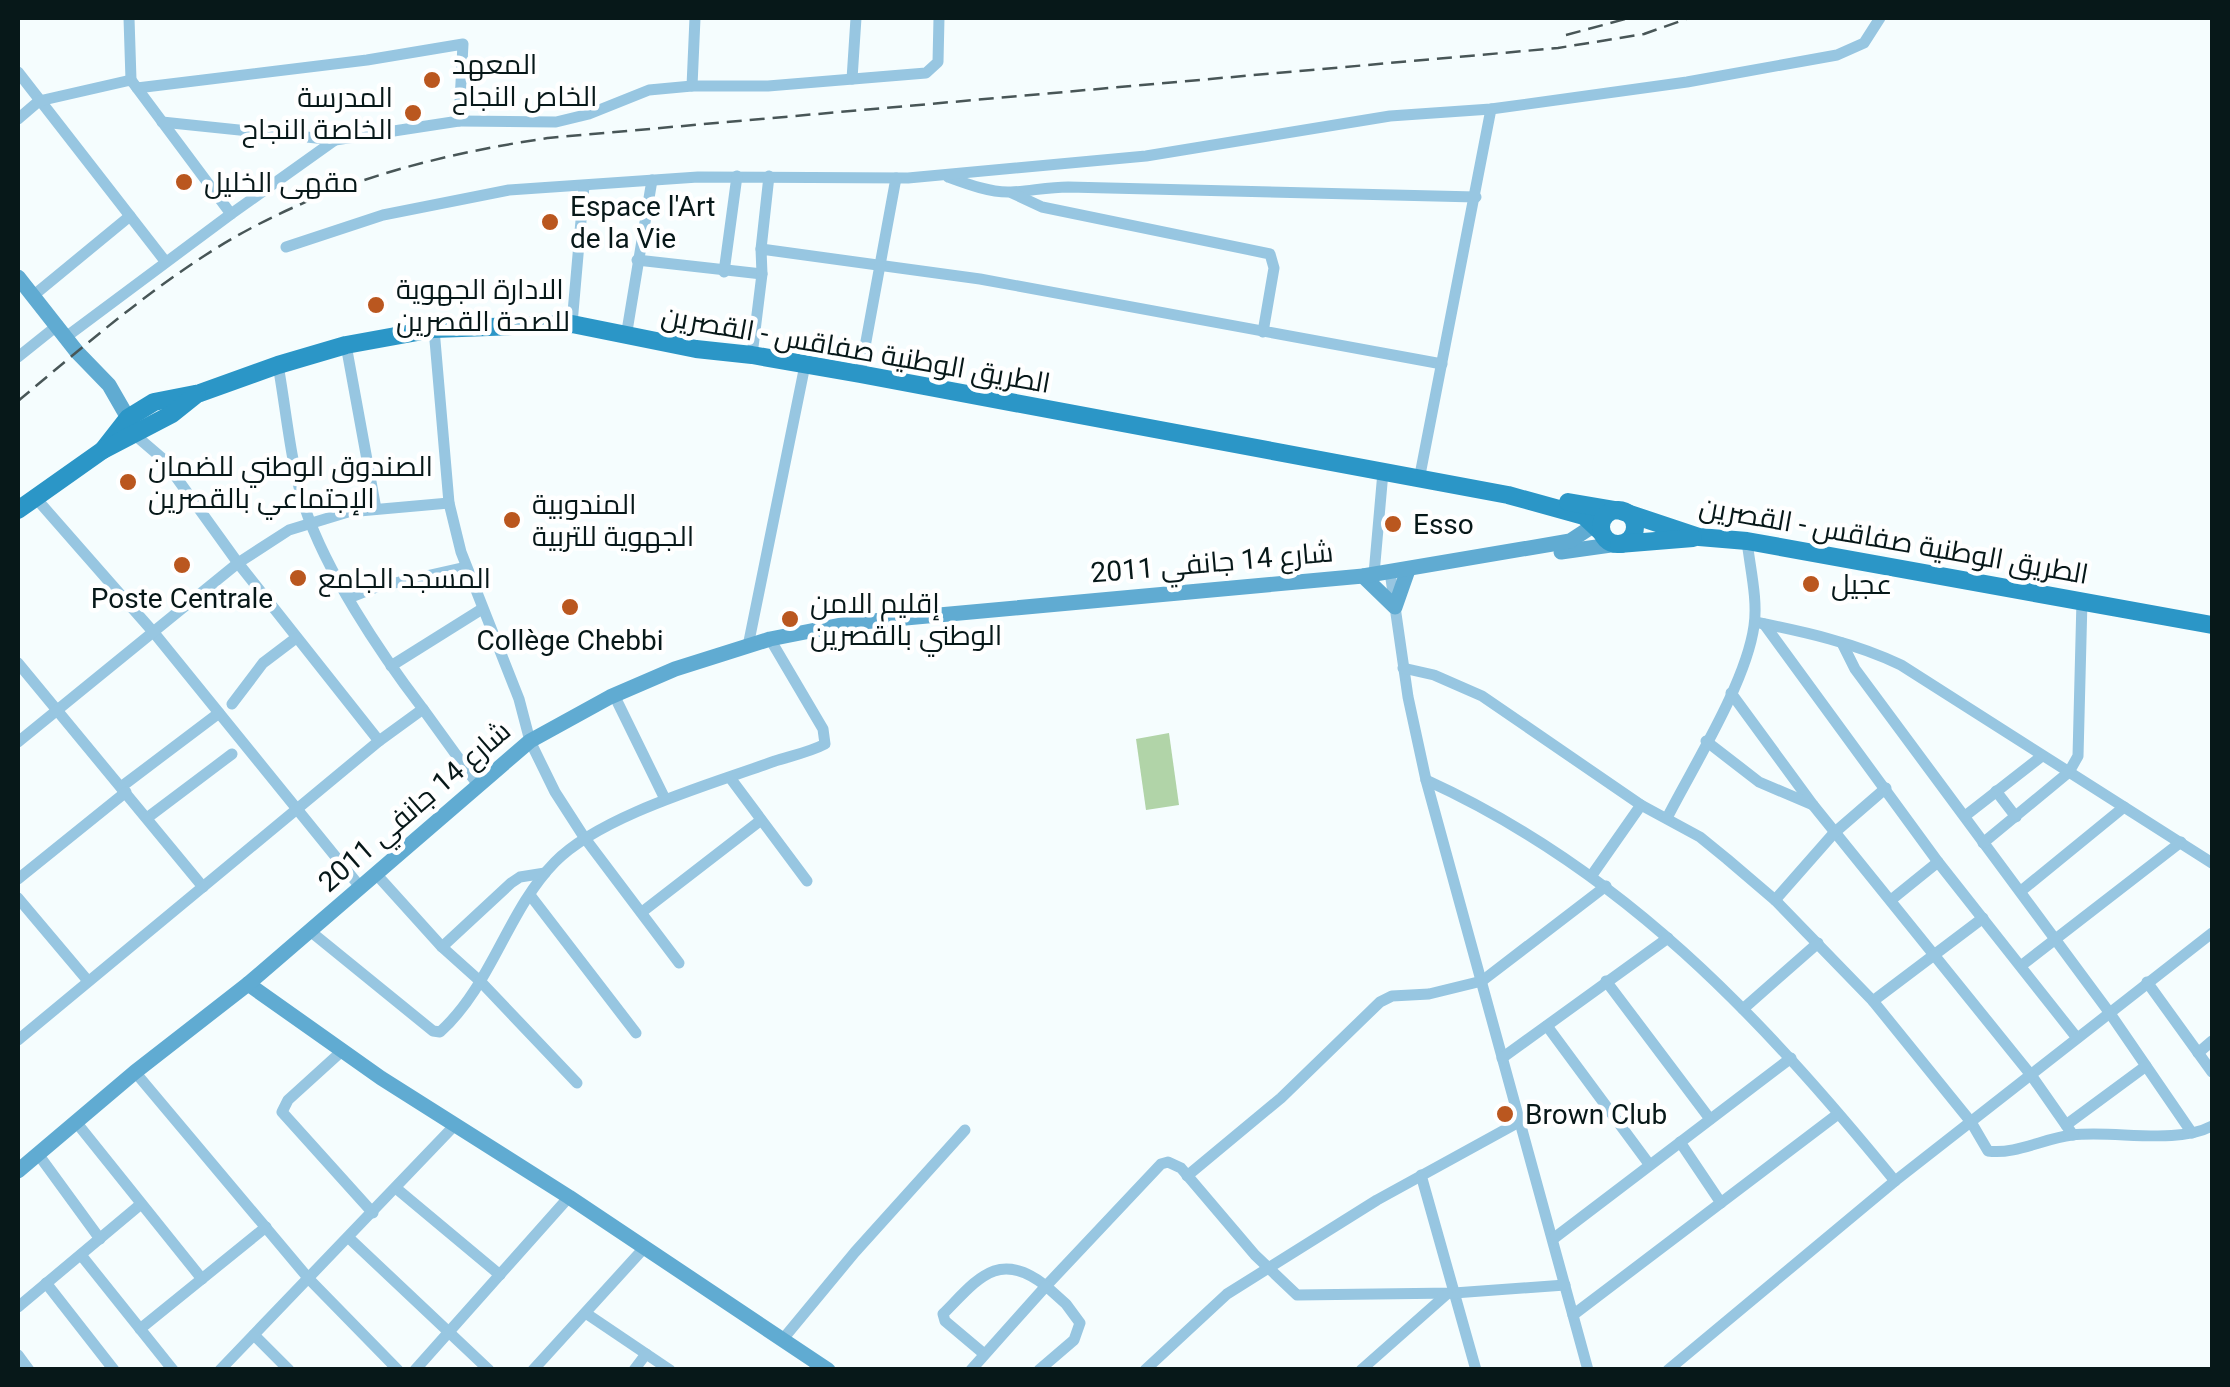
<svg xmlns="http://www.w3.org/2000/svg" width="2230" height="1387" font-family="Roboto,Cairo,sans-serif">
	<rect width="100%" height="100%" fill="#f5fdfe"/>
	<polygon fill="#b1d4a8" points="1169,733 1179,805 1146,810 1136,739"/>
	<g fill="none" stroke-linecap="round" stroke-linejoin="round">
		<g stroke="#97c6e1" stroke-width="11">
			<polyline points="129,18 131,80"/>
			<polyline points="18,72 165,261"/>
			<polyline points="852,79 856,18"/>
			<polyline points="692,86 695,18"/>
			<polyline points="137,88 231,214 335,140"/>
			<polyline points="18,119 39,101 131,80 137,88 367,60 463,44 459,121 335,140 162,122"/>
			<polyline points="459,121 556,122 589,114 649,90 692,86 768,86 926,73 938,62 939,18"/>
			<path d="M948 177C967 184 991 193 1011 192 1030 191 1049 187 1068 187L1476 197"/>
			<polyline points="1012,193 1042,207 1270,254 1274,268 1263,332"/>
			<polyline points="286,247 383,215 509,190 698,177 908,178 1146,156 1390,116 1491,109 1687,82 1837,55 1864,43 1880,18"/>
			<polyline points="761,249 769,176"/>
			<polyline points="637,260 762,274"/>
			<polyline points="724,272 737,176"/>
			<polyline points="34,295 130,216"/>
			<polyline points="572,324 584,186"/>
			<polyline points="434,329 449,503 461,552 519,699 530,741 555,792 584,837 679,963"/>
			<polyline points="66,337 231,214"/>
			<polyline points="626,337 652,180"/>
			<polyline points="346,345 376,509"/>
			<polyline points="752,355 762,274 761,249 980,279 1442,364"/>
			<polyline points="18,357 58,325"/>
			<path d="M278 365C286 409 290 458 303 502 324 569 380 653 423 709"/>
			<polyline points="860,374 896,178"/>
			<polyline points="135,435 163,459 238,563 379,741"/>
			<polyline points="1419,480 1491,109"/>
			<polyline points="34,496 155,634 361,888"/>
			<polyline points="1390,572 1408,697 1426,780 1588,1370"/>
			<polyline points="1374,574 1383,472"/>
			<polyline points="349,598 377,587 466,567"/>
			<path d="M1755 622C1805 632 1855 643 1901 665L2212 863"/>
			<polyline points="1764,624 1938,862 2077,1038"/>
			<polyline points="1842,643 1855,669 2109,1012 2192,1133"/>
			<polyline points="748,646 805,365"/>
			<polyline points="18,663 203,887"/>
			<polyline points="391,666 482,609"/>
			<path d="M1403 668 1434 675 1482 696 1641 805 1700 837 1727 859 1775 900 1873 1001 1971 1122 1988 1151C2015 1155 2045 1138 2072 1135 2114 1130 2176 1145 2212 1126"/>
			<polyline points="1731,693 1813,805 2031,1075 2073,1135"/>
			<polyline points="614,695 665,799"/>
			<polyline points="232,704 263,663 296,638"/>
			<polyline points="1706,741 1759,782 1813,805"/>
			<polyline points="18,742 238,563 289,530 348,512 449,503"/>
			<polyline points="731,779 807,881"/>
			<path d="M1426 780C1623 870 1760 1016 1895 1181L2212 933"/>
			<polyline points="121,787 219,713"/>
			<polyline points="1996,791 2016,817"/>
			<polyline points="1965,816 2042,756"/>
			<polyline points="147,818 232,754"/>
			<path d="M1667 818C1694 765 1746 683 1754 626 1758 600 1750 568 1747 541"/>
			<polyline points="1983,843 2069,772 2078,756 2082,600"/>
			<polyline points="377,875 442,947 481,982 577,1083"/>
			<polyline points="1592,875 1641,805"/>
			<polyline points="18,879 126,792"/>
			<polyline points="2021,891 2124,807"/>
			<polyline points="530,895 636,1033"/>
			<polyline points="18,898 88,981"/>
			<polyline points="1775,900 1834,833 1886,788"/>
			<polyline points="1891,900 1938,862"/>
			<polyline points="642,912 761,820"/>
			<path d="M310 931 433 1031 440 1032C492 985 507 911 555 862 601 815 712 784 775 761 791 756 810 752 825 744L823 729 770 639"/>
			<polyline points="442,947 511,883 520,877 545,873"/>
			<polyline points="2022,965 2181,842"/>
			<polyline points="1606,981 1710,1119"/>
			<polyline points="2147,982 2212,1072"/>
			<polyline points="1873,1001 1983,918"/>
			<polyline points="1743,1009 1818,943"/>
			<polyline points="1547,1026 1649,1164"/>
			<polyline points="18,1040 379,741 423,709 478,785"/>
			<polyline points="342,1051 288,1100 282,1112 373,1213"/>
			<polyline points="2198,1053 2212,1041"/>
			<polyline points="1502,1058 1668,938"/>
			<polyline points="135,1072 309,1279 398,1370"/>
			<polyline points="76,1122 202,1279"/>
			<polyline points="2066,1125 2146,1066"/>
			<polyline points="1680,1142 1721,1203"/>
			<polyline points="38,1154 100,1239"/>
			<polyline points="1421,1175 1476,1370"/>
			<polyline points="1187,1176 1281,1098 1380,1002 1392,996 1429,994 1482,981 1606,886"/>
			<polyline points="397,1189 500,1275"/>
			<polyline points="349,1238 489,1370"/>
			<polyline points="1553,1239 1791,1058"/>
			<polyline points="81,1255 173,1370"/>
			<polyline points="46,1283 114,1370"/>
			<polyline points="18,1307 141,1204"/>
			<polyline points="587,1314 670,1370"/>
			<polyline points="1573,1315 1838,1114"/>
			<polyline points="140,1329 266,1227"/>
			<polyline points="254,1335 289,1370"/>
			<polyline points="783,1339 855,1252 965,1130"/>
			<path d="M983 1353 945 1321 943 1314C977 1280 998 1248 1046 1286L1161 1164 1168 1162 1181 1168 1255 1255 1297 1295 1454 1293 1565 1285"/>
			<polyline points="18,1355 29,1370"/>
			<polyline points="220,1370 454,1126"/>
			<polyline points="415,1370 569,1197"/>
			<polyline points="533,1370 645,1247"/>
			<polyline points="634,1370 646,1354"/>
			<polyline points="971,1370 1046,1286 1066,1304 1080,1323 1074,1340 1039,1370"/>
			<polyline points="1145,1370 1227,1294 1377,1200 1519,1122"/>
			<polyline points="1361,1370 1447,1294"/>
			<polyline points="1668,1370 1895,1181"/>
		</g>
		<g stroke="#60abd2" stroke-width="15">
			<polyline points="18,277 77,352 109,385 128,418"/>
			<polyline points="1561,552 1618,544"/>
			<polyline points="1363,576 1395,607 1408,570"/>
			<polyline points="248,984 381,1078 569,1197 828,1370"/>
			<polyline points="18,1171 135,1072 248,984 530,741 610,697 675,669 770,639 851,623 1363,576 1570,541 1602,520"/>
		</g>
		<g stroke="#2b96c7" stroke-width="18">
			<polyline points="103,450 128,418 154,402 200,393 278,365 346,345 434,329 572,324 696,349 752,355 860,374 1508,495 1584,516 1601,532"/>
			<polyline points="1568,502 1621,511 1699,537 1747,541 2212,625"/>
			<polyline points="18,510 103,450 172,414 197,394"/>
			<circle cx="1618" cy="527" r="17"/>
			<polyline points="1619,544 1693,538"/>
		</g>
		<g stroke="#485657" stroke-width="2.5" stroke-dasharray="15 8" stroke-linecap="butt">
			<polyline points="1566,35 1629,18"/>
			<path d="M18 401C78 351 138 299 204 256 308 188 427 156 548 138L1558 48 1644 34 1689 18"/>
		</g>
	</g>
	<g fill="#ba571f" stroke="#fff" stroke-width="4">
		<circle cx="432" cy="80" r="10"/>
		<circle cx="413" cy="113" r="10"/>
		<circle cx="184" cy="182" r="10"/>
		<circle cx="550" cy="222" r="10"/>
		<circle cx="376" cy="305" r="10"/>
		<circle cx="128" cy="482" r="10"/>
		<circle cx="512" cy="520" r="10"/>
		<circle cx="1393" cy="524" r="10"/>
		<circle cx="182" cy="565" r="10"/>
		<circle cx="298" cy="578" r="10"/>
		<circle cx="1811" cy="584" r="10"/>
		<circle cx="570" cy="607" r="10"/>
		<circle cx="790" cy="619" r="10"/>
		<circle cx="1505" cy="1114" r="10"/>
	</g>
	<g text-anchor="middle" stroke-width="9" stroke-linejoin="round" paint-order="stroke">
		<g font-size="28" fill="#071819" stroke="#fff" text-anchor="start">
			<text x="452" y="74">المعهد<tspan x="452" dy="32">الخاص النجاح</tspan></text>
			<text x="393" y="107" text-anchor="end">المدرسة<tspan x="393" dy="32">الخاصة النجاح</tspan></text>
			<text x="204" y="192">مقهى الخليل</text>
			<text x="570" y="216">Espace l'Art<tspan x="570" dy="32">de la Vie</tspan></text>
			<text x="396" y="299">الادارة الجهوية<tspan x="396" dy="32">للصحة القصرين</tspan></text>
			<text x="148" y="476">الصندوق الوطني للضمان<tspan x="148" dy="32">الإجتماعي بالقصرين</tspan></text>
			<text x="532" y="514">المندوبية<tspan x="532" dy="32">الجهوية للتربية</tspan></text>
			<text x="1413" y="534">Esso</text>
			<text x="318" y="588">المسجد الجامع</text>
			<text x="1831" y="594">عجيل</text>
			<text x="182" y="608" text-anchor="middle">Poste Centrale</text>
			<text x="810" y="613">إقليم الامن<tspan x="810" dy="32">الوطني بالقصرين</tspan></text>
			<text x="570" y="650" text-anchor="middle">Collège Chebbi</text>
			<text x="1525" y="1124">Brown Club</text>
		</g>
		<g font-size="28" fill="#071819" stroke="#fff">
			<text transform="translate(856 349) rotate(10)" y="10">الطريق الوطنية صفاقس - القصرين</text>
			<text transform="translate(1894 540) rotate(10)" y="10">الطريق الوطنية صفاقس - القصرين</text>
			<text transform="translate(1212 562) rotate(-5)" y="10">شارع 14 جانفي 2011</text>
			<text transform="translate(414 806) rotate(-41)" y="10">شارع 14 جانفي 2011</text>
		</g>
	</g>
	<rect width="2230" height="1387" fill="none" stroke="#071819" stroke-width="40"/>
</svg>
